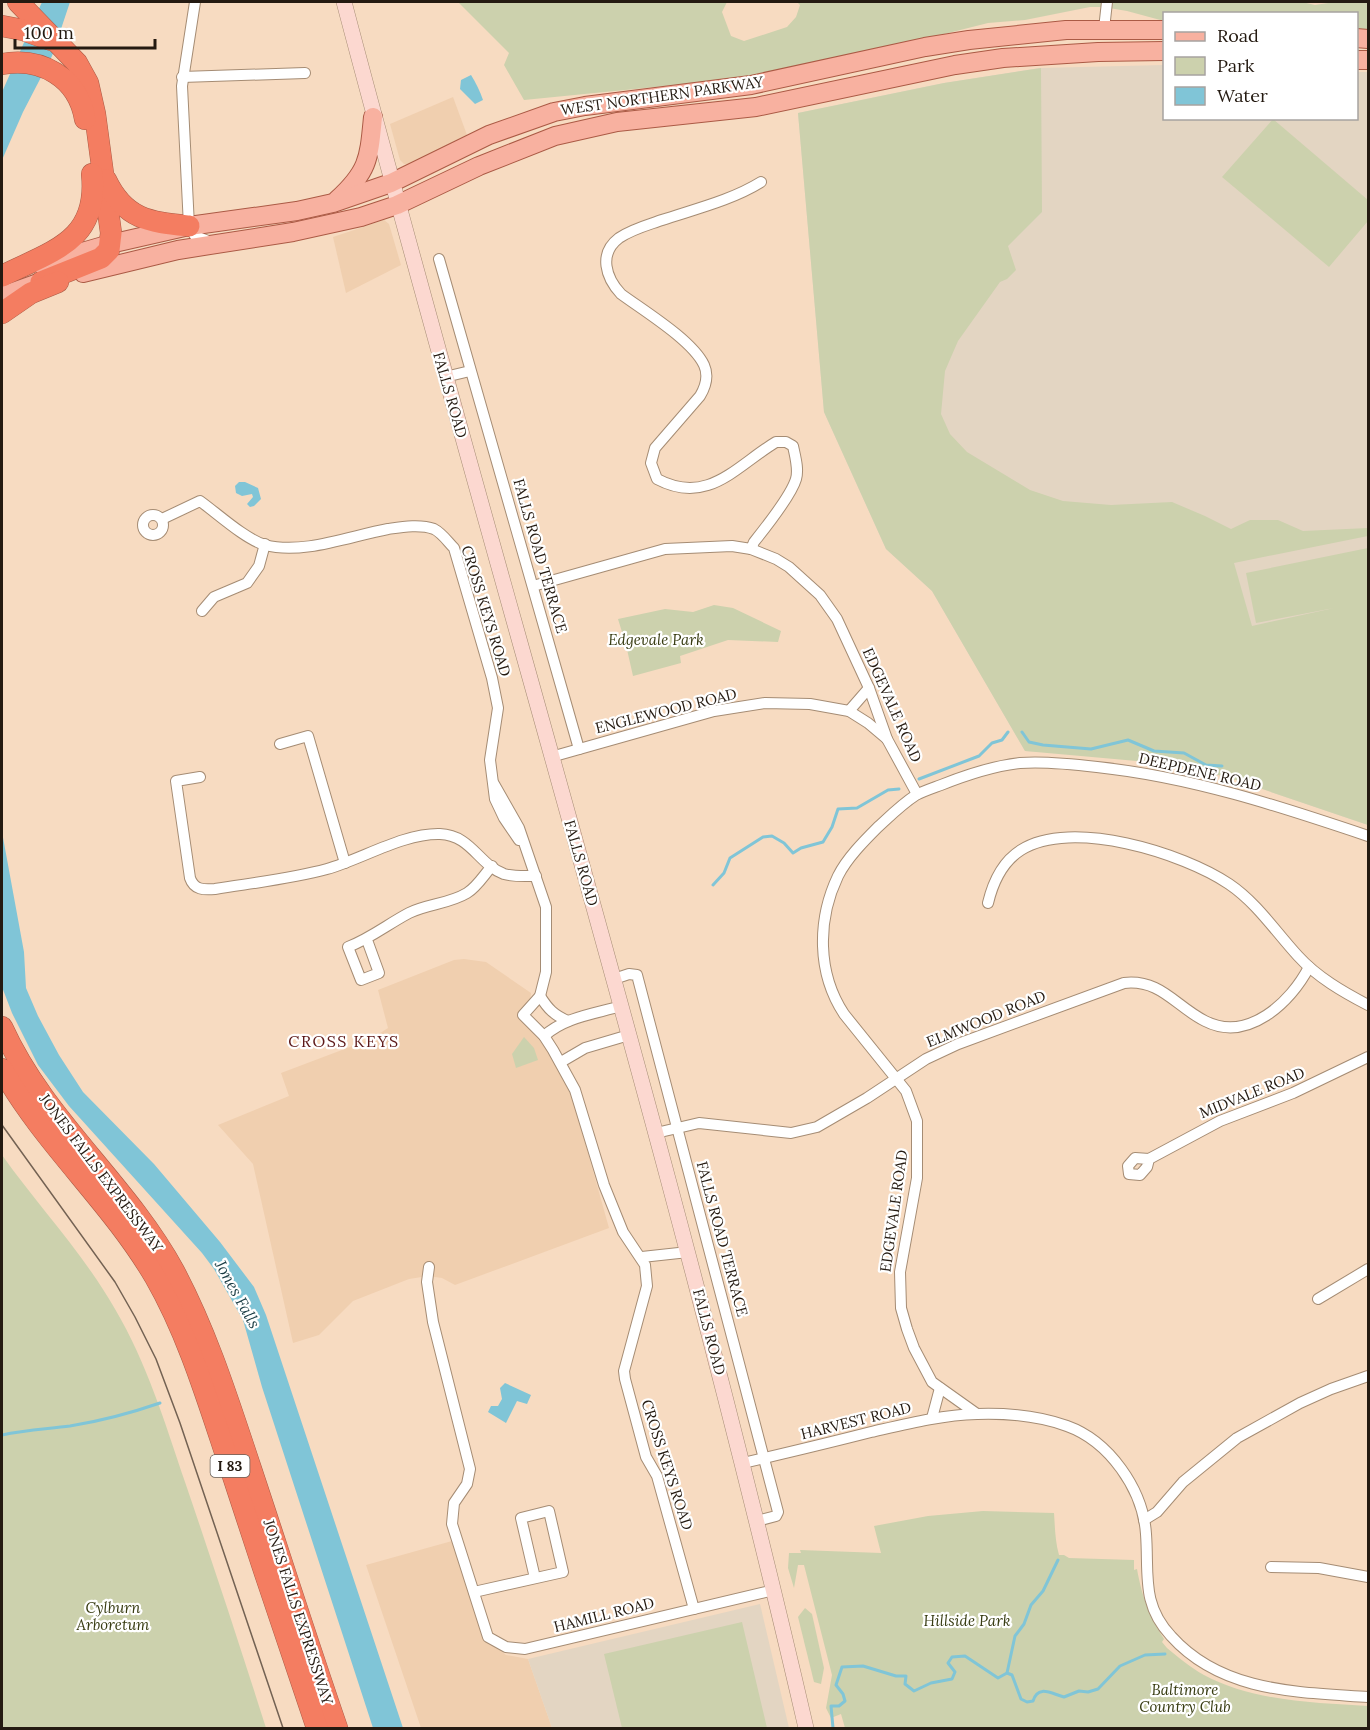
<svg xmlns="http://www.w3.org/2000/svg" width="1370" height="1730" font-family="Lora,serif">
	<rect width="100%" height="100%" fill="#f7dbc1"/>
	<g fill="#f0cfaf">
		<polygon points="453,97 467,135 409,164 404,164 400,160 390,124"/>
		<polygon points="384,220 389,224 401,265 346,293 333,237"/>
		<polygon points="464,959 486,962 531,993 527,1026 547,1049 564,1077 576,1110 609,1228 455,1285 442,1278 428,1276 409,1279 353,1301 319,1335 293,1343 253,1164 218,1125 289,1096 281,1073 371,1039 388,1028 378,990 454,960"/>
		<polygon points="452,1541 482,1635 506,1655 528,1659 552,1728 421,1728 366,1565"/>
	</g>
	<g fill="#e3d5c2">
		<polygon points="1164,65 1164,118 1356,118 1357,72 1368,72 1368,825 1227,777 1170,764 1097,754 1025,751 932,591 886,549 824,412 798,113 944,83 1040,68"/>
		<polygon points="760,1604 789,1728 552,1728 528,1659"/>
	</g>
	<g fill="#ccd1ad">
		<polygon points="458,2 727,2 722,12 731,36 744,41 787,27 796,17 800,5 797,2 1302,2 1315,5 1328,3 1328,2 1368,2 1368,31 1357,31 1356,14 1164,14 1164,21 1127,11 1103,7 1090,7 1025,20 988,23 786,74 524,100 504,65 509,53"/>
		<polygon points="1041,68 1042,212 1008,246 1016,270 1007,279 1000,282 958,341 945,371 941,414 950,434 967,452 1030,490 1063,501 1111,505 1172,502 1205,516 1231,529 1250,520 1278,520 1303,531 1368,528 1368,536 1234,563 1252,626 1334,608 1256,623 1246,573 1368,548 1368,825 1227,777 1170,764 1025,751 932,591 886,549 824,412 798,113 944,83"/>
		<polygon points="1273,119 1368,200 1368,221 1329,267 1222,177"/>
		<polygon points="714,605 733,608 781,631 778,642 728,640 680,656 681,663 633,676 626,645 618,619 665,609 693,612"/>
		<polygon points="524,1037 534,1048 538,1060 516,1068 512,1054"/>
		<path d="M2 1155C39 1207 83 1253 115 1309 147 1363 165 1423 185 1482 213 1564 240 1646 266 1728H2Z"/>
		<path d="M983 1511 1054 1513C1055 1527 1055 1541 1059 1555H1064L1069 1558 1134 1560V1570L1137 1569C1142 1597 1149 1615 1164 1639L1162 1642 1167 1648C1178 1657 1191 1668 1204 1675 1252 1701 1315 1703 1368 1706V1728H845L841 1714 831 1718 826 1708 832 1675 804 1565H798L794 1588 788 1568 789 1553H801L800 1550 881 1553 874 1526 928 1516Z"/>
		<polygon points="805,1608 812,1614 824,1668 821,1684 814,1682 798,1617"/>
		<polygon points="742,1622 767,1728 622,1728 604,1654"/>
	</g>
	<g fill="#80c5d7">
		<polygon points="42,2 70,2 52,56 23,112 2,160 2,92"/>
		<path d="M471 75C476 83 480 91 483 100L475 104 460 89 461 80Z"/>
		<polygon points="239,482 245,482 258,488 261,499 254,506 250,507 247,504 253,497 252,494 242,496 236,493 235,486"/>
		<polygon points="2,832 24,952 26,988 38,1016 59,1055 83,1092 154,1164 220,1242 254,1287 266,1315 403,1728 373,1728 262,1387 243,1320 214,1269 202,1253 69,1106 38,1065 12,1013 2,987"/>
		<polygon points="505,1383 531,1395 527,1404 517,1401 506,1423 488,1412 491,1406 498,1406 502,1399 500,1388"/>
	</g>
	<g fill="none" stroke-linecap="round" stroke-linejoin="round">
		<g stroke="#80c5d7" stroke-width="3">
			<polyline points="1022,732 1029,742 1043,745 1091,749 1128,740 1154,751 1184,753 1206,765 1222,766"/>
			<polyline points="919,779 979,756 992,743 1002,740 1008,732"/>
			<polyline points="713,885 724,873 730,858 763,837 772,836 784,843 793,853 801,848 823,842 832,827 838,809 857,808 888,790 899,789"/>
			<path d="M2 1435C25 1430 47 1429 70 1426 101 1421 131 1413 160 1403"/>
			<path d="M1007 1673 1012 1675 1021 1699 1027 1702 1033 1701C1038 1684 1052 1694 1064 1697L1079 1691 1088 1692 1098 1689 1120 1666 1145 1655 1165 1654"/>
			<polyline points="833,1728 831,1706 839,1706 845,1701 843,1694 836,1685 842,1667 863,1666 896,1676 906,1676 905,1684 914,1691 931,1683 952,1679 955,1672 948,1663 952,1657 965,1656 998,1678 1007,1673 1015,1636 1024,1624 1031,1605 1043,1591 1058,1560"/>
		</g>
		<defs>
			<g id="street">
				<polyline points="195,2 182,86 189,226 195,236 211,242"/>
				<polyline points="1104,29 1107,2"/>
				<polyline points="182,77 305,73"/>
				<polyline points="439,259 579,749"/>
				<polyline points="445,377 470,371"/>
				<circle cx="153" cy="525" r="10"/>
				<path d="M162 519 200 501C218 514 245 539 265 545 303 555 350 536 388 529 402 527 420 524 434 529 442 533 448 542 454 548L492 678 498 708 490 760 495 799 504 818 519 840"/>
				<path d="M751 549 754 542C766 527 791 496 796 479 799 469 795 456 793 446L786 442H776C736 466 708 506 657 479L651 463 655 448 700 396C706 386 709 376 704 365 692 340 644 311 621 294 606 278 598 254 619 238 632 229 648 225 662 220 695 209 732 200 761 182"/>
				<polyline points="533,586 665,549 732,546 751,549 776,559 789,567 820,595 837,619 869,688 887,739 917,794"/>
				<polyline points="202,611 214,597 247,583 259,566 265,544"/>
				<polyline points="849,711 869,688"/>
				<polyline points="280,744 308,736 345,863"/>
				<polyline points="551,757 714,711 765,703 810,704 849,711 868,723 887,739"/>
				<path d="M200 777 176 781 190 878C194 890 204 890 215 889 252 883 290 879 327 869 362 859 404 833 440 834 471 835 479 865 504 874 515 877 525 876 536 876"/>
				<polyline points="494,784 519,828 546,907 546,972 540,996 523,1015 544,1036 553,1050 575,1090 604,1185 623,1232 645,1265 647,1286 624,1371 625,1379 646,1457 657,1476 694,1609"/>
				<path d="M988 903C993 882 1002 862 1021 850 1071 818 1183 853 1229 884 1257 903 1275 931 1298 956 1317 977 1343 992 1368 1005"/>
				<path d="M367 940 379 973 361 980 348 947C371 938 388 924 409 913 427 904 449 904 467 893 477 887 484 875 492 866"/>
				<polyline points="614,979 629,974 637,975 778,1512 776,1516 757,1521"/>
				<path d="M540 996C548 1009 554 1015 568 1021"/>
				<path d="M544 1036C565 1017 594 1014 621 1006"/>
				<polyline points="561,1062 585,1048 629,1035"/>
				<path d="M656 1133 699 1123 791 1133 817 1127 867 1098 926 1059 958 1044 1124 983C1161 979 1175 1006 1205 1021 1248 1043 1291 1002 1309 967"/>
				<polyline points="1149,1159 1147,1167 1140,1175 1129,1174 1128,1166 1135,1158 1149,1159 1220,1121 1293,1093 1368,1057"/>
				<polyline points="642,1257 688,1252"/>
				<polyline points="429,1267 427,1282 433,1322 470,1469 467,1484 454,1503 452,1524 488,1637 506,1647 525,1649 774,1590"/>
				<polyline points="1318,1299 1368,1269"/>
				<path d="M977 1414 932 1382 914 1348 907 1329 901 1308 900 1272 917 1178V1121L906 1091 844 1014C817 973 817 920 838 876 847 858 864 841 878 827 890 816 902 804 916 795 924 791 933 788 941 785 966 775 993 766 1020 763 1045 761 1072 764 1097 767 1191 777 1279 806 1368 836"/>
				<polyline points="932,1418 940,1388"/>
				<path d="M743 1463C786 1453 828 1443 871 1432 906 1424 941 1415 977 1414 1007 1413 1039 1416 1067 1426 1109 1441 1143 1489 1146 1534 1149 1574 1141 1604 1171 1636 1222 1693 1299 1692 1368 1697"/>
				<polyline points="1144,1520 1157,1512 1183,1482 1237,1438 1300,1403 1331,1389 1368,1376"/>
				<polyline points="1271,1567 1319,1568 1368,1577"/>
				<polyline points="474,1592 563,1572 549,1511 521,1518 535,1578"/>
			</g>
			<path id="secondary" d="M344 2C496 578 672 1148 806 1728"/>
			<g id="primary">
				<polyline points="1356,38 1368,39"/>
				<polyline points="1356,60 1368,60"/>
				<path d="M337 200C369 171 369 158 373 117"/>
				<polyline points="41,264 110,244 189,226 297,211 333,203 391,183 489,135 554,112 585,106 751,85 925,47 969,40 1066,30 1164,30"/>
				<polyline points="83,273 178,250 293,232 361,217 397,205 479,166 555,136 617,122 756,107 955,65 1003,58 1098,52 1164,51"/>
				<polyline points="2,296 41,282"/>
			</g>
			<g id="highway">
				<polyline points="18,2 77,63 88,83 95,114 111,233 109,250 101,258 41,282"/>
				<polyline points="2,26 23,30 51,40"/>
				<path d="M2 64C41 57 78 77 85 119"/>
				<path d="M106 180C125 220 150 222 189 226"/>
				<path d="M2 276C52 251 99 241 92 174"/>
				<polyline points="2,313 31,293 58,282"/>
				<path d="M2 1027C44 1120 126 1183 174 1271 207 1333 228 1400 250 1466 279 1553 307 1641 337 1728"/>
				<path d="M2 1069C44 1144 111 1202 155 1277 189 1336 209 1405 231 1470 259 1556 288 1643 317 1728"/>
			</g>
		</defs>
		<use href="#street" stroke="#a58c74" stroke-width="12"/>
		<use href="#secondary" stroke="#a58c74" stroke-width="16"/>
		<use href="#primary" stroke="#ab5a45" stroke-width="20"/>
		<use href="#highway" stroke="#ab5a45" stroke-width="22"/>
		<use href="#street" stroke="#fff" stroke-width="10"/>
		<use href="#secondary" stroke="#fcd8d0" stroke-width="15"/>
		<use href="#primary" stroke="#f8b1a0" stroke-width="18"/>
		<use href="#highway" stroke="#f47d61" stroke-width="21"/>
		<polyline stroke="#736253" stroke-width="1.5" points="2,1125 115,1282 135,1317 156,1359 180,1423 283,1728"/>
	</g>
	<g text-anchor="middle" stroke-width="4.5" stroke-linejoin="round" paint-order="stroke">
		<rect fill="#fff" stroke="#665f58" stroke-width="1.5" x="210.5" y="1455" width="39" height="22" rx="4.5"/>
		<g font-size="14" font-weight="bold" fill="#241a11">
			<text x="230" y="1471">I 83</text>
		</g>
		<g font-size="15" fill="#241a11" stroke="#fff">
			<text transform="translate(662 96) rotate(-8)" y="5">WEST NORTHERN PARKWAY</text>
			<text transform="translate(450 395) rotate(74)" y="5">FALLS ROAD</text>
			<text transform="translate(540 556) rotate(74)" y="5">FALLS ROAD TERRACE</text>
			<text transform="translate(486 611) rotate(73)" y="5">CROSS KEYS ROAD</text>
			<text transform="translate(892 705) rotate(66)" y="5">EDGEVALE ROAD</text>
			<text transform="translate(666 711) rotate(-14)" y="5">ENGLEWOOD ROAD</text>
			<text transform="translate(1200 772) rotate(13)" y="5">DEEPDENE ROAD</text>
			<text transform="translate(581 863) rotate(74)" y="5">FALLS ROAD</text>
			<text transform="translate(986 1019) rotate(-22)" y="5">ELMWOOD ROAD</text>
			<text transform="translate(1252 1093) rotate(-22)" y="5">MIDVALE ROAD</text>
			<text transform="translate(101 1173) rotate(53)" y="5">JONES FALLS EXPRESSWAY</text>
			<text transform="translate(894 1211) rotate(-82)" y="5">EDGEVALE ROAD</text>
			<text transform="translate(722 1239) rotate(75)" y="5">FALLS ROAD TERRACE</text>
			<text transform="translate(709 1332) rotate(75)" y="5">FALLS ROAD</text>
			<text transform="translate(856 1421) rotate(-14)" y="5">HARVEST ROAD</text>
			<text transform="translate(667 1465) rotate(72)" y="5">CROSS KEYS ROAD</text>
			<text transform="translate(298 1612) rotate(72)" y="5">JONES FALLS EXPRESSWAY</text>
			<text transform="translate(604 1615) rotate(-14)" y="5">HAMILL ROAD</text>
		</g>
		<g font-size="15" font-style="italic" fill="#373b11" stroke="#fff">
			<text x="656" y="645">Edgevale Park</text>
			<text x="113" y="1613">Cylburn<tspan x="113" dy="17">Arboretum</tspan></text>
			<text x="967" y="1626">Hillside Park</text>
			<text x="1185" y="1695">Baltimore<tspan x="1185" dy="17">Country Club</tspan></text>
		</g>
		<g font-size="16" letter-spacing="1.5" fill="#5d1919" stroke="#fff">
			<text x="344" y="1047">CROSS KEYS</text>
		</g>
		<g font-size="16" font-style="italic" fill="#1a3c44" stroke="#fff">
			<text transform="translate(238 1294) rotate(61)" y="6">Jones Falls</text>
		</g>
	</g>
	<rect width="1370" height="1730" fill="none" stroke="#241a11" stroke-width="6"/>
	<rect x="1163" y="12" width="195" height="108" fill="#ffffff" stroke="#a7a3a0" stroke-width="1.5"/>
	<rect x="1175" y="32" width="30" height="9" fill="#f8b1a0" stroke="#a7a3a0" stroke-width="1.5"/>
	<text x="1217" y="42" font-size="18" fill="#241a11">Road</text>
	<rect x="1175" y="57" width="30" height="18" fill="#ccd1ad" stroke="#a7a3a0" stroke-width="1.5"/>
	<text x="1217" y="72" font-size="18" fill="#241a11">Park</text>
	<rect x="1175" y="87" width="30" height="18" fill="#80c5d7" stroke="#a7a3a0" stroke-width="1.5"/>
	<text x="1217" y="102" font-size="18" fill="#241a11">Water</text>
	<path d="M15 39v9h140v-9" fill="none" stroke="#241a11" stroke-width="3"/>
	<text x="24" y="39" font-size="18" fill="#241a11" stroke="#ffffff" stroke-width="4.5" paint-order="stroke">100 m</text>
</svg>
